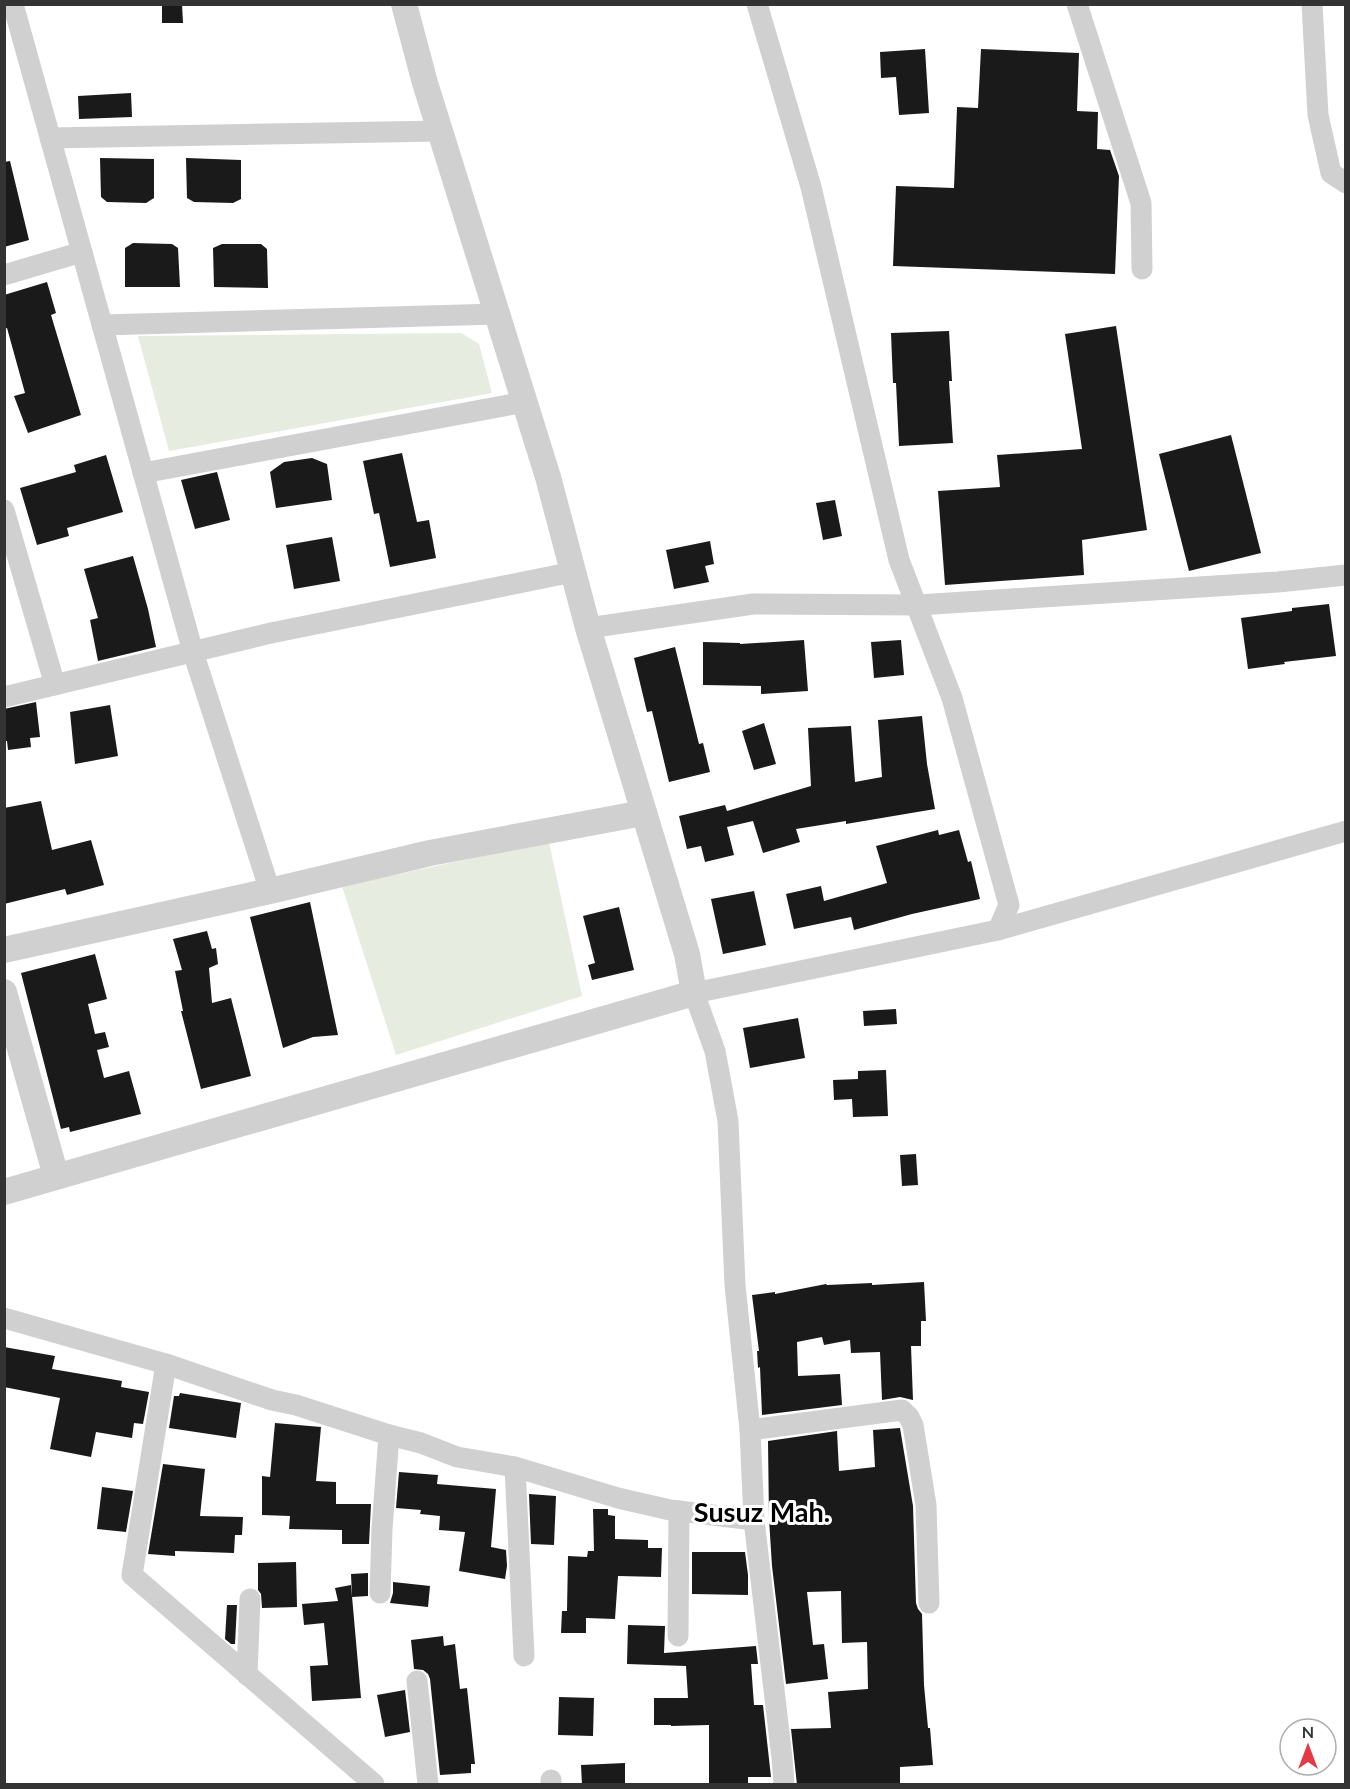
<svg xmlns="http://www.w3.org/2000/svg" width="1350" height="1789" font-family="Lato,sans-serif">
	<rect width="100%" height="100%" fill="#fff"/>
	<g fill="#e6ecdf">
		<polygon points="461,333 479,344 492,393 169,451 138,336"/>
		<polygon points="549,842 582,996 396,1055 342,886"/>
	</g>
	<g fill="#1a1a1a">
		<polygon points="162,4 182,4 183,23 162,23"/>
		<polygon points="925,49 929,113 899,115 896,77 881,78 880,52"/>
		<polygon points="981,49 1079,53 1077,111 1098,112 1097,149 1110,150 1119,176 1115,274 893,266 896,186 954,188 957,107 978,108"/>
		<polygon points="131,93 132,117 79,119 78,96"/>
		<polygon points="100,158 154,159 154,198 146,203 107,202 101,197"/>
		<polygon points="186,158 241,160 241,199 233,203 194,202 187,198"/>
		<polygon points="10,161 29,240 4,247 4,162"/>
		<polygon points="133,243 172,244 178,248 180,287 125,287 125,248"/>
		<polygon points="222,244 261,244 267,249 268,288 214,287 213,248"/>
		<polygon points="47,282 56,313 51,315 81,415 28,433 14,396 25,393 7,328 4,329 4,295"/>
		<polygon points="1116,326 1147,530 1082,540 1084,575 945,585 938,491 1000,487 997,455 1082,449 1065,334"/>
		<polygon points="949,331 952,381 949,381 953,443 899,446 896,383 893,383 891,333"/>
		<polygon points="1231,435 1261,553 1189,571 1159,454"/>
		<polygon points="402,453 417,522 429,520 436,558 390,567 379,513 374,514 363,461"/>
		<polygon points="106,455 123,512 67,528 69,536 37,545 20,488 76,472 74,465"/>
		<polygon points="312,458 327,464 332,500 276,508 270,472 284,462"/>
		<polygon points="217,472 230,520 195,529 181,480"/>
		<polygon points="835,500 842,536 823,540 816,503"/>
		<polygon points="332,537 340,581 294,589 286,545"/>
		<polygon points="710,541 714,564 705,566 709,582 674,589 666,550"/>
		<polygon points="133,556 148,609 156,647 98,661 90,620 98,618 84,569"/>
		<polygon points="1329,604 1336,656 1284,662 1285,664 1248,669 1241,618 1292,611 1292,608"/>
		<polygon points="804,640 808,691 761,694 761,686 703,685 703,642 740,643 740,644"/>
		<polygon points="901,640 904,675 874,678 871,642"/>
		<polygon points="675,647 699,744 703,743 710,772 669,782 652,711 647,712 634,658"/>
		<polygon points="36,702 40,737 30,738 31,747 8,750 7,741 4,741 4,709"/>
		<polygon points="110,705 118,756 75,764 70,712"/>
		<polygon points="922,716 927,764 935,809 846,824 846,821 796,829 800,842 763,853 753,821 727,827 734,855 705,862 701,846 687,849 679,816 725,805 727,811 811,786 808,728 851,726 855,782 882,777 878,720"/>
		<polygon points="764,723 776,764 754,770 742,731"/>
		<polygon points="41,801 52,850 91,840 104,885 67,895 65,889 4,904 4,808"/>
		<polygon points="938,830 939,835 959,830 968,862 971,861 980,899 912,914 854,930 851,917 794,929 786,894 821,886 824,901 887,883 876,846"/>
		<polygon points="754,891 766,945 723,954 711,899"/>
		<polygon points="310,902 338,1035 313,1037 283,1048 250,917"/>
		<polygon points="619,907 634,970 592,980 588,965 595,963 583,916"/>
		<polygon points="207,931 212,949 216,948 218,964 209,968 212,1003 231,998 251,1076 201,1089 181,1011 183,1011 175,971 182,970 173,939"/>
		<polygon points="95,954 107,999 88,1004 95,1034 105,1032 109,1047 97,1050 104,1078 129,1071 141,1114 70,1132 69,1127 61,1129 21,973"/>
		<polygon points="896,1009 897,1024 864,1026 863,1011"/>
		<polygon points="798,1018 805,1058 750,1068 743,1028"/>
		<polygon points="886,1070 888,1116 853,1117 852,1099 834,1100 833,1080 858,1079 858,1071"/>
		<polygon points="916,1154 918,1185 902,1186 900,1155"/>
		<polygon points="924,1282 926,1321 921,1321 921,1346 911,1346 913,1400 900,1397 882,1400 880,1352 851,1353 850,1340 824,1345 822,1337 797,1342 798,1376 840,1374 842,1405 762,1415 760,1367 758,1368 757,1351 759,1351 752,1295 775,1292 775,1294 826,1284 827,1285 872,1283 872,1285"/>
		<polygon points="4,1347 55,1356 52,1369 122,1381 121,1387 149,1392 143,1424 134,1423 132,1438 96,1432 91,1457 50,1449 60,1398 4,1387"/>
		<polygon points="180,1393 241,1403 236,1438 169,1428 174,1396 179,1396"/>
		<polygon points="275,1423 321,1427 316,1481 336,1482 336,1504 371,1504 369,1544 342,1544 342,1530 289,1529 290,1516 262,1515 262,1476 270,1477"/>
		<polygon points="900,1428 913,1506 916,1603 918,1609 922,1614 924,1685 928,1728 930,1728 933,1765 900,1767 900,1785 797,1785 791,1729 831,1728 828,1692 868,1689 867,1642 842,1643 841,1591 807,1592 813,1645 824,1644 828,1679 786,1684 772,1566 769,1519 768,1441 837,1431 839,1471 875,1467 873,1430"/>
		<polygon points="163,1464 205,1469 200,1516 243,1517 242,1535 235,1535 234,1553 175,1551 175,1556 148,1554"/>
		<polygon points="399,1472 438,1475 437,1484 496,1489 491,1547 506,1550 507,1566 505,1579 459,1571 465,1532 439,1530 440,1516 420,1514 421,1510 396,1508"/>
		<polygon points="102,1487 133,1491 126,1532 97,1529"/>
		<polygon points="529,1494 556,1496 554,1545 531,1544"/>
		<polygon points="593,1509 608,1509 608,1515 615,1516 615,1539 648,1540 648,1548 662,1548 661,1577 618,1576 615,1619 586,1618 586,1633 561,1633 562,1611 567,1611 568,1556 587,1557 588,1551 594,1551"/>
		<polygon points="692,1552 745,1552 748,1575 748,1595 692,1594"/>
		<polygon points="296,1562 297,1607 262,1608 261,1594 258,1590 258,1563"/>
		<polygon points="368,1573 368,1596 352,1597 351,1574"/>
		<polygon points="393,1582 430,1586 428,1607 390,1603 393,1593"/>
		<polygon points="351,1585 361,1698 312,1701 310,1666 328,1665 324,1623 304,1625 302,1604 338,1601 335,1588"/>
		<polygon points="227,1605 237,1605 235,1644 231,1644 225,1639"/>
		<polygon points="628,1625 665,1626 664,1653 756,1646 758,1664 751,1664 754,1705 763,1705 771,1777 748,1777 748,1785 709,1785 709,1725 671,1726 671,1725 654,1725 654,1698 688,1698 686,1666 627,1664"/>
		<polygon points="443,1636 444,1646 455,1644 460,1689 467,1688 475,1764 471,1764 471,1773 440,1775 430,1679 428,1674 423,1670 414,1669 411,1640"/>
		<polygon points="405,1690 410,1732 385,1737 377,1695"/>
		<polygon points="559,1697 594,1698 593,1736 558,1735"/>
		<polygon points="625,1763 625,1785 582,1785 581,1765"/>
	</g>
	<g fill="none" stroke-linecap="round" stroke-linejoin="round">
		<g stroke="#d0d0d0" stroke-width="21">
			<polyline points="13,4 193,652 270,891"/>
			<polyline points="757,4 811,187 899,560 952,698 1009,905 998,930 694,993 715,1051 728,1121 735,1285 750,1430 754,1520 782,1758 784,1784"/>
			<polyline points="1077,4 1141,203 1142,269"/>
			<polyline points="1312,4 1318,115 1331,173 1346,183"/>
			<polyline points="50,138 442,131"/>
			<polyline points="4,275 82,252"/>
			<polyline points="102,325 498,314"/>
			<polyline points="143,473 525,402"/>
			<polyline points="4,510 55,685"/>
			<polyline points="588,628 753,604 918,605 1278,582 1346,575"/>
			<polyline points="4,697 271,633 573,572"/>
			<polyline points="998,930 1346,831"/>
			<polyline points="4,1318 166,1364 272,1400 296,1405 389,1435 421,1443 457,1457 515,1467 618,1498 670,1510 754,1520"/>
			<polyline points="166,1364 132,1575 374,1784"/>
			<polyline points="750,1430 902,1410 909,1417 913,1425 926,1505 929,1603"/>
			<polyline points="515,1467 524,1656"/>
			<polyline points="380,1593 382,1529 389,1435"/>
			<polyline points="678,1636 679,1511"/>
			<polyline points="247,1675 250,1599"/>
			<polyline points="417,1681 428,1784"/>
			<polyline points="551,1780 551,1784"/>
		</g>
		<g stroke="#d0d0d0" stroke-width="26">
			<polyline points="4,950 270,891 430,853 643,813"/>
			<polyline points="4,992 56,1176"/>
			<polyline points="4,1192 694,993 687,954 588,628 548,477 425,83 404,4"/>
		</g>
	</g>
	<g text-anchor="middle" stroke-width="6" stroke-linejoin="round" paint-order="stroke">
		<g font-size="27" font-weight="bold" fill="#000" stroke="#fff">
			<text x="762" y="1522">Susuz Mah.</text>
		</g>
	</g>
	<rect width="1350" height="1789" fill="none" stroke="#333333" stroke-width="12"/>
	<g transform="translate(1308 1747)"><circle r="28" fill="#ffffff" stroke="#adadad" stroke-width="1.5"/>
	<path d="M0-4.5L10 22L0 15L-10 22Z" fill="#e63946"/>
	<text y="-9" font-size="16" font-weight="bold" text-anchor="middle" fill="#333333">N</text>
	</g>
</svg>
